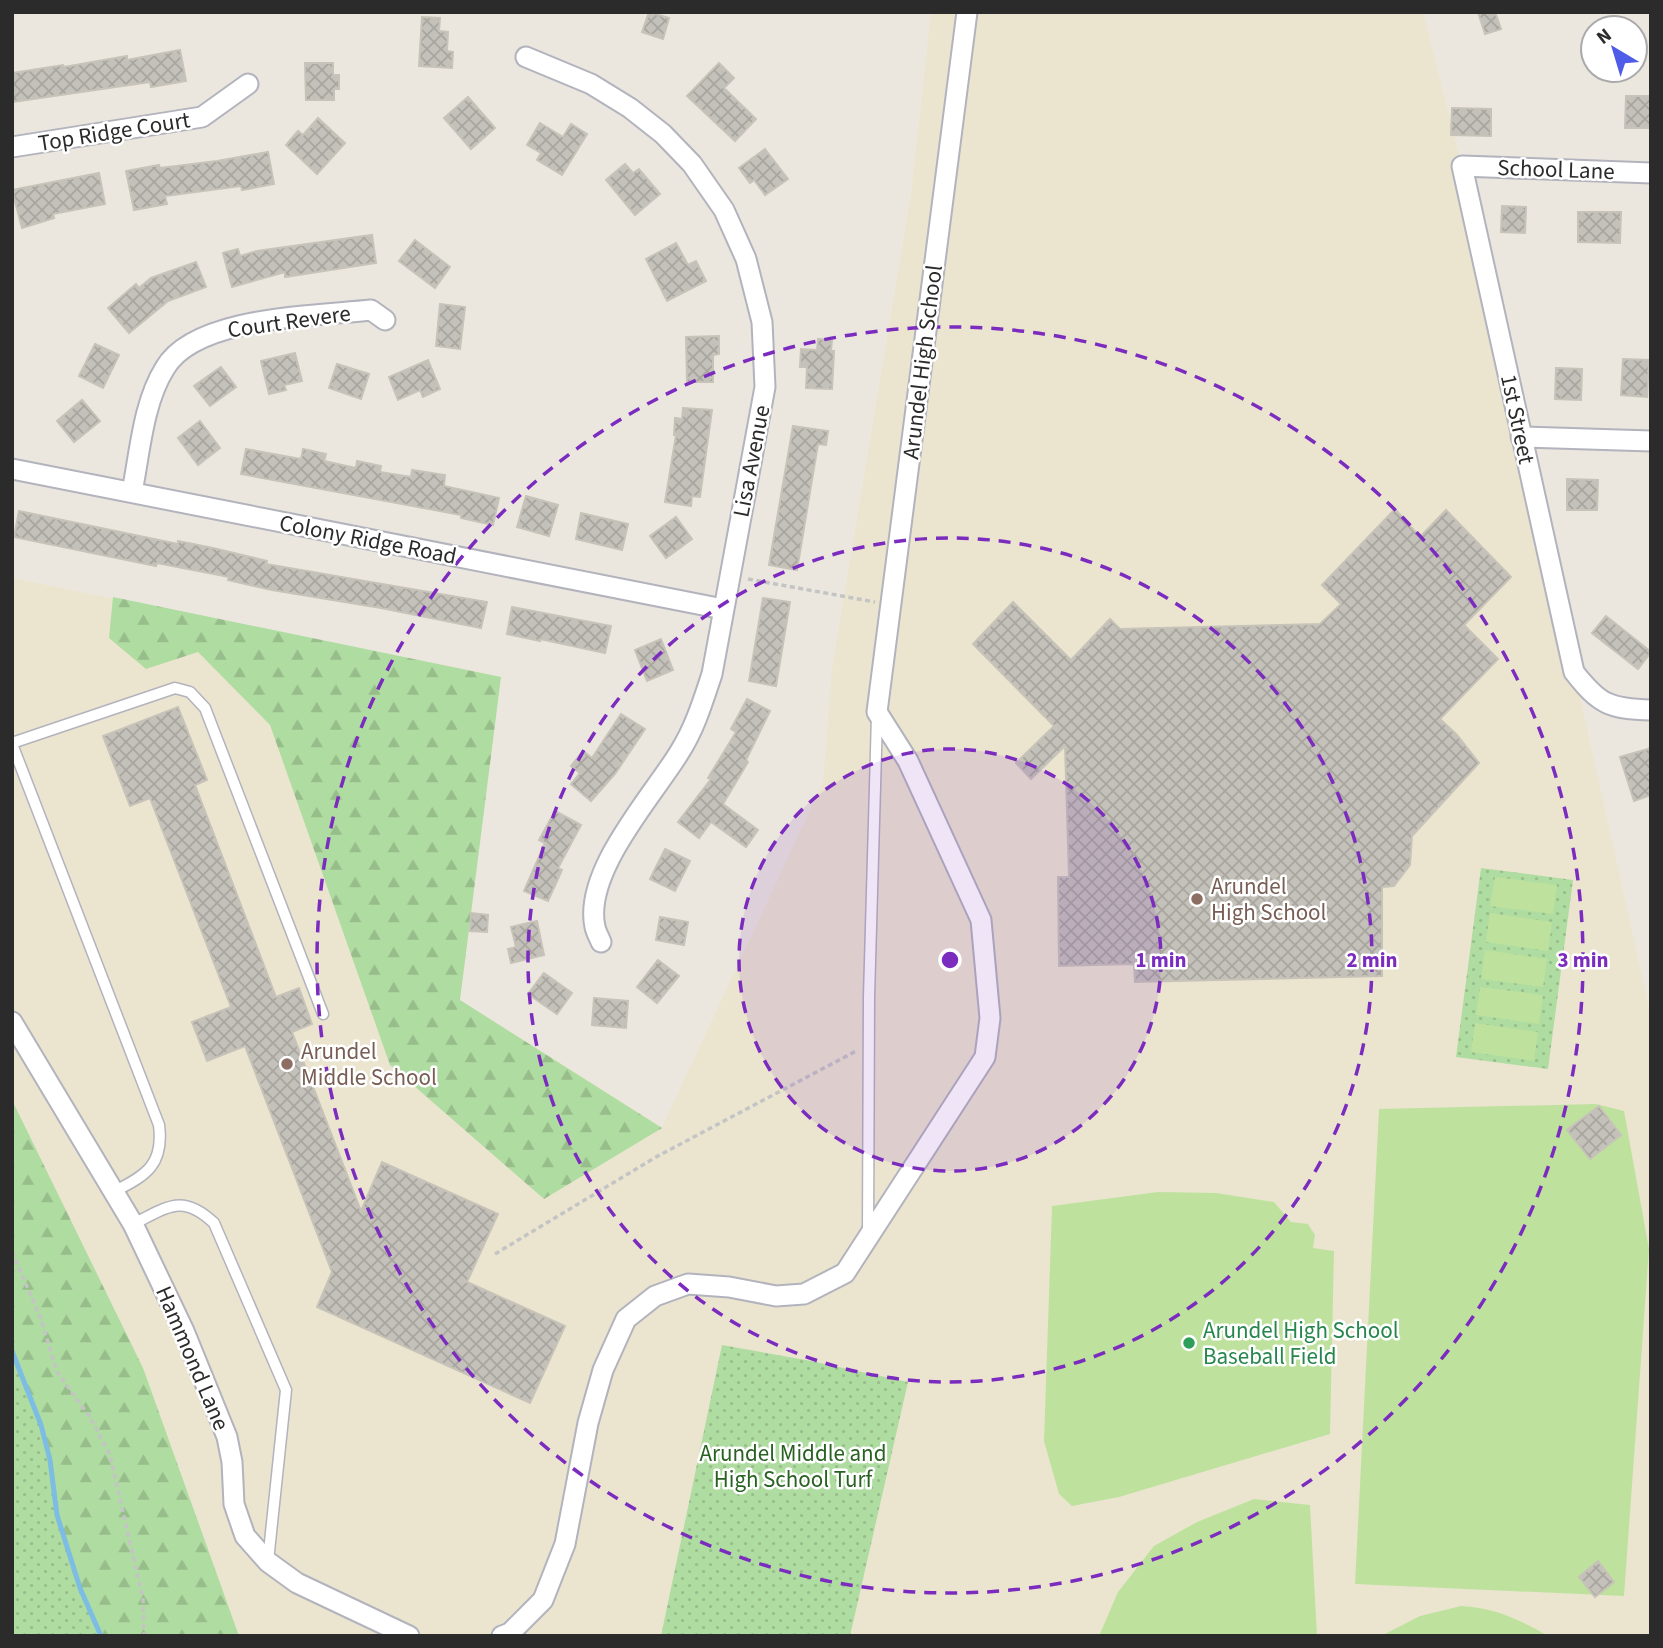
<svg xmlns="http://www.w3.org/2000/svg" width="1663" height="1648" font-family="'Source Sans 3',sans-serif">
	<defs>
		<pattern id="forest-firs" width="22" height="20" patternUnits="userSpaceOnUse" patternTransform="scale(1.75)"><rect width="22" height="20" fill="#afdca1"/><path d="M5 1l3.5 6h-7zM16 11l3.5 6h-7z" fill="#97bd8b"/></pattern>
		<pattern id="park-dots" width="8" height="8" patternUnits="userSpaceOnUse" patternTransform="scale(1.75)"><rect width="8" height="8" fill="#afdca1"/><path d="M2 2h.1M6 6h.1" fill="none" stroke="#97bd8b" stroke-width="1.8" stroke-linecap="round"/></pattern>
		<pattern id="building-cross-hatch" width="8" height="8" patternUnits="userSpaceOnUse" patternTransform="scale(1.75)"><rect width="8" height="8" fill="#c4c1ba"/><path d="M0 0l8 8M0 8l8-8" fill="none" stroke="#a9a6a0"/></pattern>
	</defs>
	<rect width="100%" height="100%" fill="#ebe7df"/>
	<polygon fill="#ebe5d0" points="931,12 1423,12 1462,166 1651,1016 1651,1636 101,1636 12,1351 12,578 501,677 460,1000 662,1127 823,782 832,668 911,193"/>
	<g fill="url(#forest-firs)">
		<polygon points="113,597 501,677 460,1000 662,1128 544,1199 390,1065 270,725 198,652 146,669 109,638"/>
		<polygon points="12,1100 143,1368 239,1636 12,1636"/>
	</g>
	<g fill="url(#park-dots)">
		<polygon points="1481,868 1573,880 1548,1069 1456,1057"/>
		<polygon points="722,1345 811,1361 908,1382 850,1636 661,1636"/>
		<polygon points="12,1351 41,1425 50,1460 57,1515 80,1588 101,1636 12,1636"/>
	</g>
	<g fill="#bee29e">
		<polygon points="1495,877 1557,885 1553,914 1490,906"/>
		<polygon points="1490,913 1552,922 1548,951 1486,942"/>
		<polygon points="1485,950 1547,959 1543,987 1481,979"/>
		<polygon points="1480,987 1543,995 1539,1024 1476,1015"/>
		<polygon points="1475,1023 1538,1032 1534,1061 1471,1052"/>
		<polygon points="1596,1104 1624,1111 1649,1249 1624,1596 1355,1584 1379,1109"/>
		<polygon points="1158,1192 1216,1193 1274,1202 1291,1222 1308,1224 1315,1235 1313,1248 1334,1251 1330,1434 1119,1497 1072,1506 1059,1494 1044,1441 1052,1206"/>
		<polygon points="1254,1499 1310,1505 1317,1636 1099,1636 1118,1592 1154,1546 1197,1522"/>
		<path d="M1461 1606C1496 1608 1518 1619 1548 1636H1381L1420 1616Z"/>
	</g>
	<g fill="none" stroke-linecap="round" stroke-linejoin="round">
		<polyline stroke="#7dbde3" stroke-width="5" points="12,1351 41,1425 50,1460 57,1515 80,1588 101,1636"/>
	</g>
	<g fill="url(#building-cross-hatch)" stroke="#c7c3b8" stroke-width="2">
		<polygon points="649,12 669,18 663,39 642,32"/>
		<polygon points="1478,12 1495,12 1501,29 1485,34"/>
		<polygon points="422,17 440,18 439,31 448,32 447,51 453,52 452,68 419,66"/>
		<polygon points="180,50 186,81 151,87 150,82 12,102 12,73 63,65 64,67 127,56 127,60"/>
		<polygon points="305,63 333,63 333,75 339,75 339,89 334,89 334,100 306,100"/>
		<polygon points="719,63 734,78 724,88 756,119 735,141 687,96"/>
		<polygon points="1626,96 1651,96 1651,128 1625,128"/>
		<polygon points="468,97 495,128 471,149 444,118"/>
		<polygon points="1452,108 1491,109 1491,136 1451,135"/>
		<polygon points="318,118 345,143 317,174 286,145 298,131 303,135"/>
		<polygon points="540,123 563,137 571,124 587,134 562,175 537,160 541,153 527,145"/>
		<polygon points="765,149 788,179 765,195 754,180 750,183 739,168"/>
		<polygon points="268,152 274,184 242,190 241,186 165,196 167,204 134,210 126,171 159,165 160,168 217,161"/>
		<polygon points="625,164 633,173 639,169 660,194 635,215 606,180"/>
		<polygon points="99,173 105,204 53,214 54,218 22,228 12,190"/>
		<polygon points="1502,206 1526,207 1525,233 1501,232"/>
		<polygon points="1578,212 1621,212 1620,243 1578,242"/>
		<polygon points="372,235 376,263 285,277 285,272 232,287 223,253 238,249 240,256 257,251"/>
		<polygon points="415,240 450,267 435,288 399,261"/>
		<polygon points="676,243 688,265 696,261 706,281 667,301 646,259"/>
		<polygon points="196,262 206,287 168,301 129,333 108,308 136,284 139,288 151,278"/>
		<polygon points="440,304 465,307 460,349 436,346"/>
		<polygon points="719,336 719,354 713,355 713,382 687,382 686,337"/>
		<polygon points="818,339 832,340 831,351 834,351 832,389 806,388 807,367 800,367 801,349 817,350"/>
		<polygon points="95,344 119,355 103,388 79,376"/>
		<polygon points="295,353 302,381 284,385 286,390 269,394 261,361"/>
		<polygon points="1623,359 1649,360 1647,397 1621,395"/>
		<polygon points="428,360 440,389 423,397 420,390 398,400 389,377"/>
		<polygon points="337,364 369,374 361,399 329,388"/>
		<polygon points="221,367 236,387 210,406 194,386"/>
		<polygon points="1556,368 1582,369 1581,400 1555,399"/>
		<polygon points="82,400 100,421 74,442 57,421"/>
		<polygon points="683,408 712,410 700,497 692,496 691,506 665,502 676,435 674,435 675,418 682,419"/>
		<polygon points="200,421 220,448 198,465 178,438"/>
		<polygon points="793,426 828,431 826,445 818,444 797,570 769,565"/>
		<polygon points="246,449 301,459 303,449 326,454 324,461 356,468 357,461 381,466 380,472 411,477 412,470 445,475 444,486 499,498 493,525 461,518 461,515 241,474"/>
		<polygon points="1567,479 1598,480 1597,510 1567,510"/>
		<polygon points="526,496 558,505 549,536 517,527"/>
		<polygon points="1395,509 1420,537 1446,510 1511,577 1464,625 1498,659 1440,719 1457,735 1479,763 1412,836 1410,865 1394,886 1382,887 1382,976 1135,982 1134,964 1059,966 1058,877 1069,877 1065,746 1031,779 1016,763 1054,726 973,644 1013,602 1071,660 1110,619 1120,629 1320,624 1341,604 1322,585"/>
		<polygon points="19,511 178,544 178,541 213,548 267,561 266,564 487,602 481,628 381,608 272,590 228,580 229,577 157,563 156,566 14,537"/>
		<polygon points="581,513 628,524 622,550 576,539"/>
		<polygon points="676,517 692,539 666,558 650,536"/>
		<polygon points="763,598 790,602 776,686 749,681"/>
		<polygon points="512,607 611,626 605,653 540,639 540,641 507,634"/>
		<polygon points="1606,616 1651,652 1638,669 1592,633"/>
		<polygon points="661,639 673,670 647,681 635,650"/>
		<polygon points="747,699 770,711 746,760 748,762 723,804 758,830 746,847 711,822 699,838 678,822 711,779 708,778 736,732 731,729"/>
		<polygon points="178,707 207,780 195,785 276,997 299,988 312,1024 292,1032 361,1211 382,1162 498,1214 467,1282 565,1326 530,1403 317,1307 332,1272 245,1046 207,1061 192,1022 231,1007 150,798 130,806 103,736"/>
		<polygon points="621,714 645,729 615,774 591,801 571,784 580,773 571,766 583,751 592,758"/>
		<polygon points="1651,748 1651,795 1634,801 1620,757"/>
		<polygon points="555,811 581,825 558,868 562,870 548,901 524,891 545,843 539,840"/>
		<polygon points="665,849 690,861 675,891 650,879"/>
		<polygon points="471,913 488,915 487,932 470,931"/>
		<polygon points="660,917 688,922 684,945 656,940"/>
		<polygon points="537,921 544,955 511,963 508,949 516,947 511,927"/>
		<polygon points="658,960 679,976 657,1003 637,987"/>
		<polygon points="544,973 572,993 557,1014 528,994"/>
		<polygon points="594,998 628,1001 626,1028 592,1025"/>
		<polygon points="1599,1106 1621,1135 1590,1159 1567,1130"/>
		<polygon points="1598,1561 1614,1582 1595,1597 1579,1577"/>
	</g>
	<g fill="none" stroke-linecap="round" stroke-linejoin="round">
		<defs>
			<g id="lane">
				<polyline points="12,743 175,688 190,692 205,708 323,1014"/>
				<path d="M12 744 159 1125C164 1164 147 1175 115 1191"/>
				<path d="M133 1224C168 1207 182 1193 214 1223L286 1390 268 1561"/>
				<polyline points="868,1233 869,997 877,716"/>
			</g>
			<g id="street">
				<path d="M526 57 591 84 630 108 663 134 692 164 724 210 746 259 762 322 765 387 712 674C703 701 695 728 679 753 652 797 583 872 595 927 596 932 599 937 601 942"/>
				<polyline points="12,147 202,117 248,84"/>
				<path d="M1651 173 1462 166 1574 672C1599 704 1609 709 1651 710"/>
				<polyline points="1521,437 1651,441"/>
				<polyline points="12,469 723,609"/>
				<path d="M132 492C140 452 143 403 165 368 195 316 317 316 371 310L385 320"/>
				<polyline points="12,1022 133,1224 184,1331 227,1437 232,1462 234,1504 245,1536 268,1562 297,1583 409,1636"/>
				<polyline points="502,1636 510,1633 543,1600 565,1544 588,1423 603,1370 626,1319 655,1296 688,1284 729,1287 776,1296 804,1294 845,1273 985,1057 990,1018 981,920 908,761 877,712 967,12"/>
			</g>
		</defs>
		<use href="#lane" stroke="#b2b3bd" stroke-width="13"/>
		<use href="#street" stroke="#b2b3bd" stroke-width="23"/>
		<g stroke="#c4c4c4" stroke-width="3.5" stroke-dasharray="5 3.5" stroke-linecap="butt">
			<polyline points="748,579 875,602"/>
			<polyline points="12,1252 41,1319 57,1372 90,1417 110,1455 143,1599 144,1636"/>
			<polyline points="495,1254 656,1157 858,1050"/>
		</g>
		<use href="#lane" stroke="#fff" stroke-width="10"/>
		<use href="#street" stroke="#fff" stroke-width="19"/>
	</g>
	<circle cx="950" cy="960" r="211" fill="#7b2cbf" fill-opacity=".12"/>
	<g fill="none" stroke="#7b2cbf" stroke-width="3.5" stroke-dasharray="12 9">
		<circle cx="950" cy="960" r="211"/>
		<circle cx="950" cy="960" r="422"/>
		<circle cx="950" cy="960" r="633"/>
	</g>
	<g fill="#8d6e63" stroke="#fff" stroke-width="2.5">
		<circle cx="1197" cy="899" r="7"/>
		<circle cx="287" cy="1064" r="7"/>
	</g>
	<circle fill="#2e9e5b" stroke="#fff" stroke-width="2.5" cx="1189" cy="1343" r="7"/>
	<g text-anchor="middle" stroke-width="5" stroke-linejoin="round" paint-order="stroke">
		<g font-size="23" fill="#2b2b2b" stroke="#fff">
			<text transform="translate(114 131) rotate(-9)" y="8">Top Ridge Court</text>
			<text transform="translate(1556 169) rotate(2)" y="8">School Lane</text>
			<text transform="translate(289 321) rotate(-8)" y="8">Court Revere</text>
			<text transform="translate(922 362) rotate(-83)" y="8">Arundel High School</text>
			<text transform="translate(1518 419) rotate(78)" y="8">1st Street</text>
			<text transform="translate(751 461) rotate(-79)" y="8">Lisa Avenue</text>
			<text transform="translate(368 539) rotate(11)" y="8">Colony Ridge Road</text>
			<text transform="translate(193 1358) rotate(67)" y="8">Hammond Lane</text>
		</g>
		<g font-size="23" fill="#785e54" stroke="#fff" text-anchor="start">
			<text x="1211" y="894">Arundel<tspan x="1211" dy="26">High School</tspan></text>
			<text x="301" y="1059">Arundel<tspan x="301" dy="26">Middle School</tspan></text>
		</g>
		<g font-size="23" fill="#27864d" stroke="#fff" text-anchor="start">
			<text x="1203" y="1338">Arundel High School<tspan x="1203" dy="26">Baseball Field</tspan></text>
		</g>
		<g font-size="23" fill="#296122" stroke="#fff">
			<text x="793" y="1461">Arundel Middle and<tspan x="793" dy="26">High School Turf</tspan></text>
		</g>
	</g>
	<circle cx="950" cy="960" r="10" fill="#7b2cbf" stroke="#fff" stroke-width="3.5"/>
	<g font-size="21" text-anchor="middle" font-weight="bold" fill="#7b2cbf" stroke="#fff" stroke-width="5" stroke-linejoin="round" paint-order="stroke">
		<text x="1161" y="967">1 min</text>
		<text x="1372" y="967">2 min</text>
		<text x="1583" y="967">3 min</text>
	</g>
	<rect width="1663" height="1648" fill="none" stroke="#2b2b2b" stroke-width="28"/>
	<g transform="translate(1614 49) rotate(322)"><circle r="33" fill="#ffffff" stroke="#aaaaaa" stroke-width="2"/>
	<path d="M0-5L12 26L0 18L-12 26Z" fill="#4f5ce8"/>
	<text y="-10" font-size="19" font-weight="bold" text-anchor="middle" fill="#2b2b2b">N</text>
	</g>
</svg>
